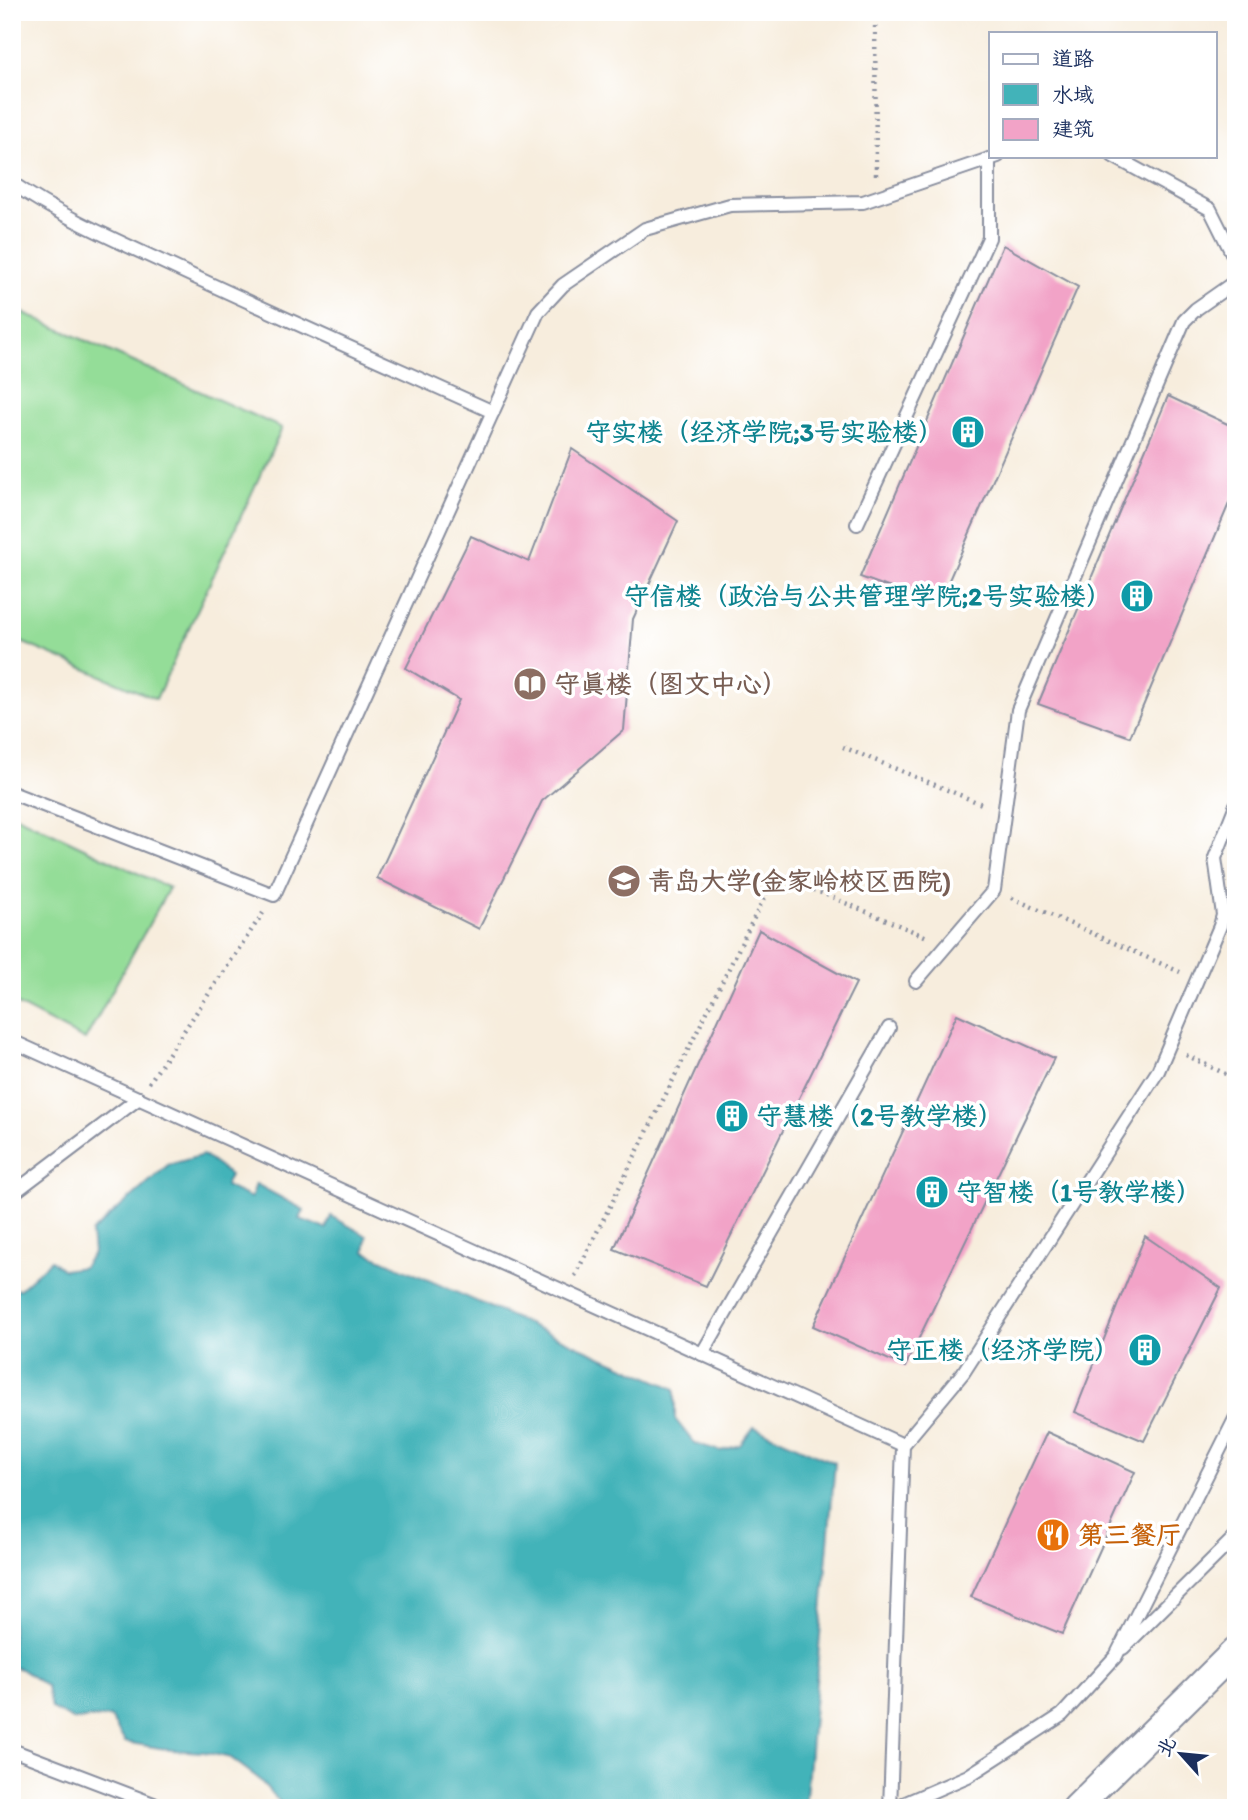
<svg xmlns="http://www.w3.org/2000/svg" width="1248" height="1820" font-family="Itim,'LXGW WenKai TC',sans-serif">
	<rect width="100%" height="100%" fill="#fff"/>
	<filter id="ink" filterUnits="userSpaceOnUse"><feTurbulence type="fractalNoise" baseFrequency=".0143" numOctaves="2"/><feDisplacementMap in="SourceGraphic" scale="14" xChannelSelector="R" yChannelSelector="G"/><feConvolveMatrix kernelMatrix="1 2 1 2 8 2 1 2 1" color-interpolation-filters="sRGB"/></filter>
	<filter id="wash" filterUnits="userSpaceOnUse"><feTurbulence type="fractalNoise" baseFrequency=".00686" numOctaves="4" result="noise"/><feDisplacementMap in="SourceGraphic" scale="28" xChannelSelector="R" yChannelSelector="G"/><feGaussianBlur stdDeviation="1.57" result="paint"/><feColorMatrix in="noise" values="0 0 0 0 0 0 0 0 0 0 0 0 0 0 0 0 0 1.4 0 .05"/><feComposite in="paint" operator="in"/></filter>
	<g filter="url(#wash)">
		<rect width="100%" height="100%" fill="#f7eddd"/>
		<g fill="#94dd98" stroke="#58867b" stroke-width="2">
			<polygon points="12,308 282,428 156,699 12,638"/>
			<polygon points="12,814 169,888 85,1040 12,1002"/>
		</g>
		<polygon fill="#42b3b9" stroke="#2e718c" stroke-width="2" points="203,1155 230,1175 225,1186 251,1198 256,1184 304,1210 300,1219 326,1229 331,1216 367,1236 365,1252 675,1389 675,1419 694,1443 720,1451 740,1445 754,1427 835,1463 805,1808 285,1808 258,1778 231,1758 204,1752 171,1750 125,1742 110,1717 73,1720 51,1708 47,1687 21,1669 12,1667 12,1290 20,1289 51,1260 63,1270 83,1267 93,1253 91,1233 168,1165"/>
		<g id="blocks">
			<g fill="#f2a3c7">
				<polygon points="1003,245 1078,287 938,605 860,577"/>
				<polygon points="1168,396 1236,428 1236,487 1130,737 1038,704"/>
				<polygon points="572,449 678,521 633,619 624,730 542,801 479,929 377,878 459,700 406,668 471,536 529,562"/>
				<polygon points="759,930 856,983 706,1286 614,1249"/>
				<polygon points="957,1014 1054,1058 905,1367 813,1326"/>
				<polygon points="1145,1236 1221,1288 1144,1441 1075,1412"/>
				<polygon points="1047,1432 1135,1472 1062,1634 971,1597"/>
			</g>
		</g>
	</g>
	<g filter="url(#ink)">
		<use href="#blocks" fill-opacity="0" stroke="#898e9e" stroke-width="2"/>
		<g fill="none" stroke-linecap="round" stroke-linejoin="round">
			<defs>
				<g id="lane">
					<polyline points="1113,156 1210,209 1236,261"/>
					<path d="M12 183C64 219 125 244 182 271 285 319 389 365 493 412"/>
					<polyline points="857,524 989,238 989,159"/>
					<polyline points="12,793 274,895 538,312 563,285 645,229 730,205 863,202 998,156"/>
					<polyline points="916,981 994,890 1018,710 1184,321 1196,309 1236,281"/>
					<polyline points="12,1041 903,1445"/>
					<polyline points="12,1194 139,1098"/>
					<polyline points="702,1354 889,1028"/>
					<polyline points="1123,1648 1236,1536"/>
					<polyline points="12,1750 164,1808"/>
					<polyline points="890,1808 903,1445 963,1373 1158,1071 1220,926 1223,915 1215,858 1236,805"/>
					<polyline points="894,1808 968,1776 1062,1715 1116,1656 1236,1417"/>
				</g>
				<polyline id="street" points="1076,1808 1236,1650"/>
			</defs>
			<use href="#lane" stroke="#898e9e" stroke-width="16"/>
			<use href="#street" stroke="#898e9e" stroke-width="30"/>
			<g stroke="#898e9e" stroke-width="4.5" stroke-dasharray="2 5" stroke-linecap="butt">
				<polyline points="875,12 876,175"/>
				<polyline points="843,747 984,805"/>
				<polyline points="1012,898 1180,972"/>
				<polyline points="1186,1055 1236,1079"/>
				<polyline points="149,1083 263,913"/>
				<polyline points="575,1276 776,874 927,937"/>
			</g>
			<use href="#lane" stroke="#fff" stroke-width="12"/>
			<use href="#street" stroke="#fff" stroke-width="26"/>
		</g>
	</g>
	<defs>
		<symbol id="building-disc" viewBox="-11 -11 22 22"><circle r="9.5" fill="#0f9aa8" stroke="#fff"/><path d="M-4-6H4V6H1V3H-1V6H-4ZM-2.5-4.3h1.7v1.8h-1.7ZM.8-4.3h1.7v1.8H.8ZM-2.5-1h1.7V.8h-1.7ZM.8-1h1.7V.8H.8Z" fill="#fff"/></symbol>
		<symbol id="library-disc" viewBox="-11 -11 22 22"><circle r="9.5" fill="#8d6e63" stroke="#fff"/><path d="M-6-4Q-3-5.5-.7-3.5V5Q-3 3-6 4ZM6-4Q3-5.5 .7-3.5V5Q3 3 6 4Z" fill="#fff"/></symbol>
		<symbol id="university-disc" viewBox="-11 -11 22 22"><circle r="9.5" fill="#8d6e63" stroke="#fff"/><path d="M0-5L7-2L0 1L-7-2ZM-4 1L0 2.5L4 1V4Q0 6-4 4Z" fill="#fff"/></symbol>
		<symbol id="restaurant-disc" viewBox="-11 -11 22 22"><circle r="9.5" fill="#e8710a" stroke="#fff"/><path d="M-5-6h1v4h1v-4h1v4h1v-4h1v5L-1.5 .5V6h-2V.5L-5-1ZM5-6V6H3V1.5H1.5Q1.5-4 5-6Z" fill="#fff"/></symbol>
	</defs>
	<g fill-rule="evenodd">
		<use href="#building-disc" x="949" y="413" width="38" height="38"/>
		<use href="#building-disc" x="1118" y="577" width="38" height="38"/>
		<use href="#library-disc" x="511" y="665" width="38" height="38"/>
		<use href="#university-disc" x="605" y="862" width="38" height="38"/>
		<use href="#building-disc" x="713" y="1097" width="38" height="38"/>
		<use href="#building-disc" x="913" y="1173" width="38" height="38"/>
		<use href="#building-disc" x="1126" y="1331" width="38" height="38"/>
		<use href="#restaurant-disc" x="1034" y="1516" width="38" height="38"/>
	</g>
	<g text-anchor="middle" stroke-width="7" stroke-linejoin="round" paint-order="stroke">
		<g font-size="26" font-weight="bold" fill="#0d838f" stroke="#fff" text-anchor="end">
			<text x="944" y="441">守实楼（经济学院;3号实验楼）</text>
			<text x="1112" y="605">守信楼（政治与公共管理学院;2号实验楼）</text>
			<text x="756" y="1125" text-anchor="start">守慧楼（2号教学楼）</text>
			<text x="956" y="1201" text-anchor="start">守智楼（1号教学楼）</text>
			<text x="1120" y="1359">守正楼（经济学院）</text>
		</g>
		<g font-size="26" font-weight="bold" fill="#785e54" stroke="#fff" text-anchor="start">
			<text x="554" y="693">守真楼（图文中心）</text>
			<text x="648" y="890">青岛大学(金家岭校区西院)</text>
		</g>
		<g font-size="26" font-weight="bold" fill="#c56008" stroke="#fff" text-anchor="start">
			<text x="1078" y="1544">第三餐厅</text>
		</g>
	</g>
	<rect width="1248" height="1820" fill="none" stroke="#fff" stroke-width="42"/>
	<rect x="989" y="32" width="228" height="126" fill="#ffffff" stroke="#a4acbf" stroke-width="2"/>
	<rect x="1003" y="54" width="35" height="10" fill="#ffffff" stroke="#a4acbf" stroke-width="2"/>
	<text x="1052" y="66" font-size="21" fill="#1b2f5e">道路</text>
	<rect x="1003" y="84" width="35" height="21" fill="#42b3b9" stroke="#a4acbf" stroke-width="2"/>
	<text x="1052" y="102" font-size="21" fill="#1b2f5e">水域</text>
	<rect x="1003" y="119" width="35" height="21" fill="#f2a3c7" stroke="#a4acbf" stroke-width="2"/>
	<text x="1052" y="136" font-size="21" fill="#1b2f5e">建筑</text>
	<g transform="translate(1181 1754) rotate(297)" stroke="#ffffff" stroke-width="5" paint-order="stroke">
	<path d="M0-5L12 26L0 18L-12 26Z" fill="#1b2f5e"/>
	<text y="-10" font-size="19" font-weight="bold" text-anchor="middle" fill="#1b2f5e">北</text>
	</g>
</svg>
